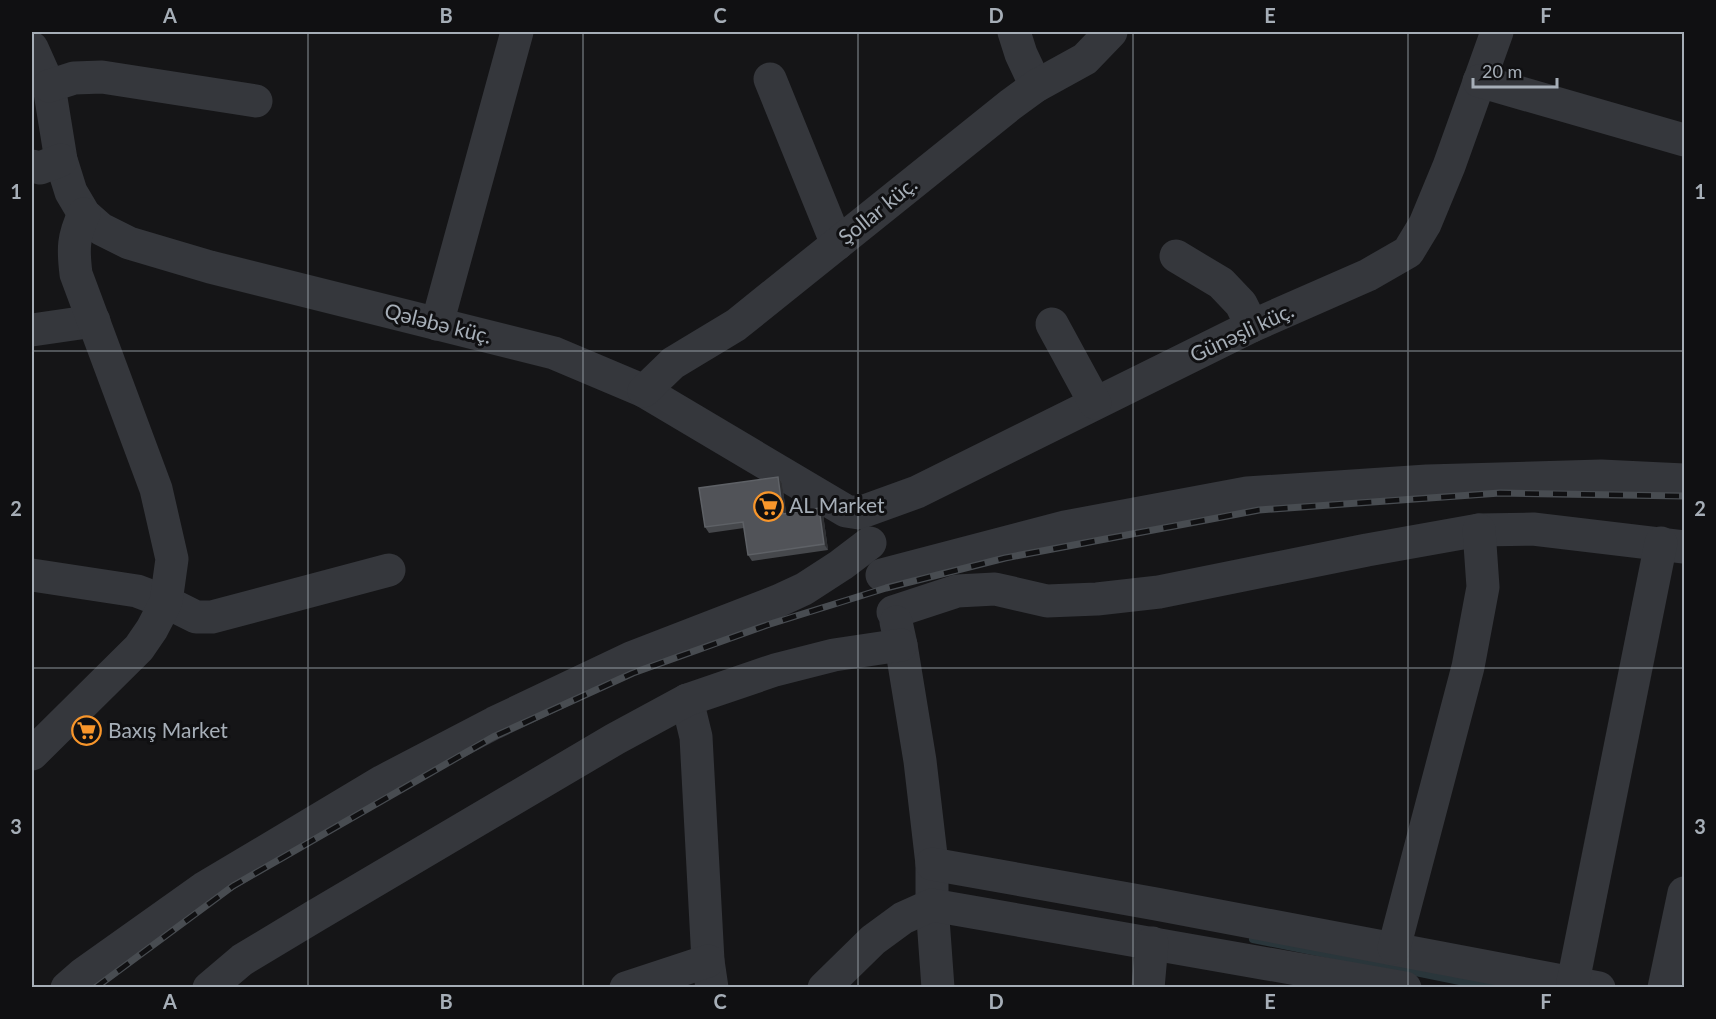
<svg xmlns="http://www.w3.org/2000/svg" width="1716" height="1019" font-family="Lato,sans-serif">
	<rect width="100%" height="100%" fill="#151517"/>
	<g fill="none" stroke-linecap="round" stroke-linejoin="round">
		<polyline stroke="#2a363b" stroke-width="8" points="1253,939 1494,988"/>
		<g stroke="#35373c" stroke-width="33">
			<polyline points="1014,32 1021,54 1036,86"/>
			<polyline points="32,48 49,86 61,160 71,192 84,214 101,229 129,243 210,267 554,353 644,391 846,511 859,513 917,492 1252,326 1368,275 1408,252 1425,224 1449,166 1497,32"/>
			<polyline points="770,79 837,244"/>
			<polyline points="1479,81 1684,140"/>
			<polyline points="49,86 74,78 102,77 256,101"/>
			<polyline points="32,166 40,168 61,160"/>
			<polyline points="1176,256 1221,283 1241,304 1252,326"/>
			<polyline points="437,324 517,32"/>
			<polyline points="1052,324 1095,403"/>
			<polyline points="32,330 94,321"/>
			<polyline points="644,391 673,363 736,325 1010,105 1036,86 1085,59 1111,32"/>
			<polyline points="32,575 137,591 166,602 196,617 212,617 389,570"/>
			<polyline points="882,575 1065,527 1247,493 1427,481 1601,476 1684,480"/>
			<polyline points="893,612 957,591 995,589 1047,601 1097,599 1159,592 1367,550 1479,530 1533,529 1684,547"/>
			<polyline points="896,622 901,645 920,761 932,864 932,905 938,988"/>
			<polyline points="687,700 696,737 708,961 712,988"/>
			<path d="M32 754 139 648 152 629 166 602 172 559 156 489 76 274C73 249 73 237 84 214"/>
			<polyline points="932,864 1156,904 1599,988"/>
			<polyline points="1394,948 1468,667 1483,587 1479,530"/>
			<polyline points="1573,982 1661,543"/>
			<polyline points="67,988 83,974 204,888 383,781 494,723 631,658 778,601 804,589 841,565 870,543"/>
			<polyline points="209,988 242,960 315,916 615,739 687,700 775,670 834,655 901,645"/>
			<polyline points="626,988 708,961"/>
			<polyline points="824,988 873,940 903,918 932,905 1405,988"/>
			<polyline points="1148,988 1152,943"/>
			<polyline points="1664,988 1684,893"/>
		</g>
		<defs>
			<polyline id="rail" points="95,988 233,886 493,737 633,673 767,625 886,588 1005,558 1259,510 1500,493 1684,496"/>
		</defs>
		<use href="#rail" stroke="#484c51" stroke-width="7"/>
		<use href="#rail" stroke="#101012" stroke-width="4.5" stroke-dasharray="14" stroke-linecap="butt"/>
	</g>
	<polygon fill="#46484c" points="778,477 782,483 786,513 823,514 828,550 752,561 748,555 744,528 709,533 705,527"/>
	<g fill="#2e2f32">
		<polygon points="778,477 782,483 787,519 783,514"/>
		<polygon points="819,508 823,514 828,550 824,544"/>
	</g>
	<polygon fill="#515358" stroke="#5e6166" stroke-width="1.5" points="778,477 783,514 819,508 824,544 748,555 743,522 705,527 699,488"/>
	<path fill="none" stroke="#a6aeb7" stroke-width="1.5" stroke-opacity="0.55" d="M308 32V988M583 32V988M858 32V988M1133 32V988M1408 32V988M32 351H1684M32 668H1684"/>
	<defs>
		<symbol id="supermarket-ring" viewBox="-11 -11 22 22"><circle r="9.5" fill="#101012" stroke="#f8962b" stroke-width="1.5"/><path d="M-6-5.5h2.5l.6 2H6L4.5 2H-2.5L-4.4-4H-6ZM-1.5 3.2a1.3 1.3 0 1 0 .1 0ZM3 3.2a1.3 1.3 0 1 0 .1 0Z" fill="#f8962b"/></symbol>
	</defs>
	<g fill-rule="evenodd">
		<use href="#supermarket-ring" x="752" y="490" width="33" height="33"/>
		<use href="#supermarket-ring" x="70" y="714" width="33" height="33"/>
	</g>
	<g text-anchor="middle" stroke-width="6" stroke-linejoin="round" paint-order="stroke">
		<g font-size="21" fill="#a6aeb7" stroke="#101012">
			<text transform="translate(878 211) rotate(-39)" y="7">Şollar küç.</text>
			<text transform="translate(438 324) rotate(14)" y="7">Qələbə küç.</text>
			<text transform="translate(1242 333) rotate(-25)" y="7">Günəşli küç.</text>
		</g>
		<g font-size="21" fill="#a6aeb7" stroke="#101012" text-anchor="start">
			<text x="789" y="513">AL Market</text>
			<text x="108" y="738">Baxış Market</text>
		</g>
	</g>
	<rect width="1716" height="1019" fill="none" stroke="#101012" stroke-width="66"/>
	<path d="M1473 78v9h84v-9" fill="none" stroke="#a6aeb7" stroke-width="3"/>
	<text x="1482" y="78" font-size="18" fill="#a6aeb7" stroke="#101012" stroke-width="4.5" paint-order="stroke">20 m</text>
	<rect x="33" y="33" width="1650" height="953" fill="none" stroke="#a6aeb7" stroke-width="2"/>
	<g font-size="20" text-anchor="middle" font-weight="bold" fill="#a6aeb7">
		<text x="170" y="23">A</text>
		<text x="446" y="23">B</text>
		<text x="720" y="23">C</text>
		<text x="996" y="23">D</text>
		<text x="1270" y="23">E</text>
		<text x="1546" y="23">F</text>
		<text x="16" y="199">1</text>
		<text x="1700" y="199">1</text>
		<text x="16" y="516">2</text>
		<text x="1700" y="516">2</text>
		<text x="16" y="834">3</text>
		<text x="1700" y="834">3</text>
		<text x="170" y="1009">A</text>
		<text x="446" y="1009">B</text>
		<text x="720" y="1009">C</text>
		<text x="996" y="1009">D</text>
		<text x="1270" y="1009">E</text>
		<text x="1546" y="1009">F</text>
	</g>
</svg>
